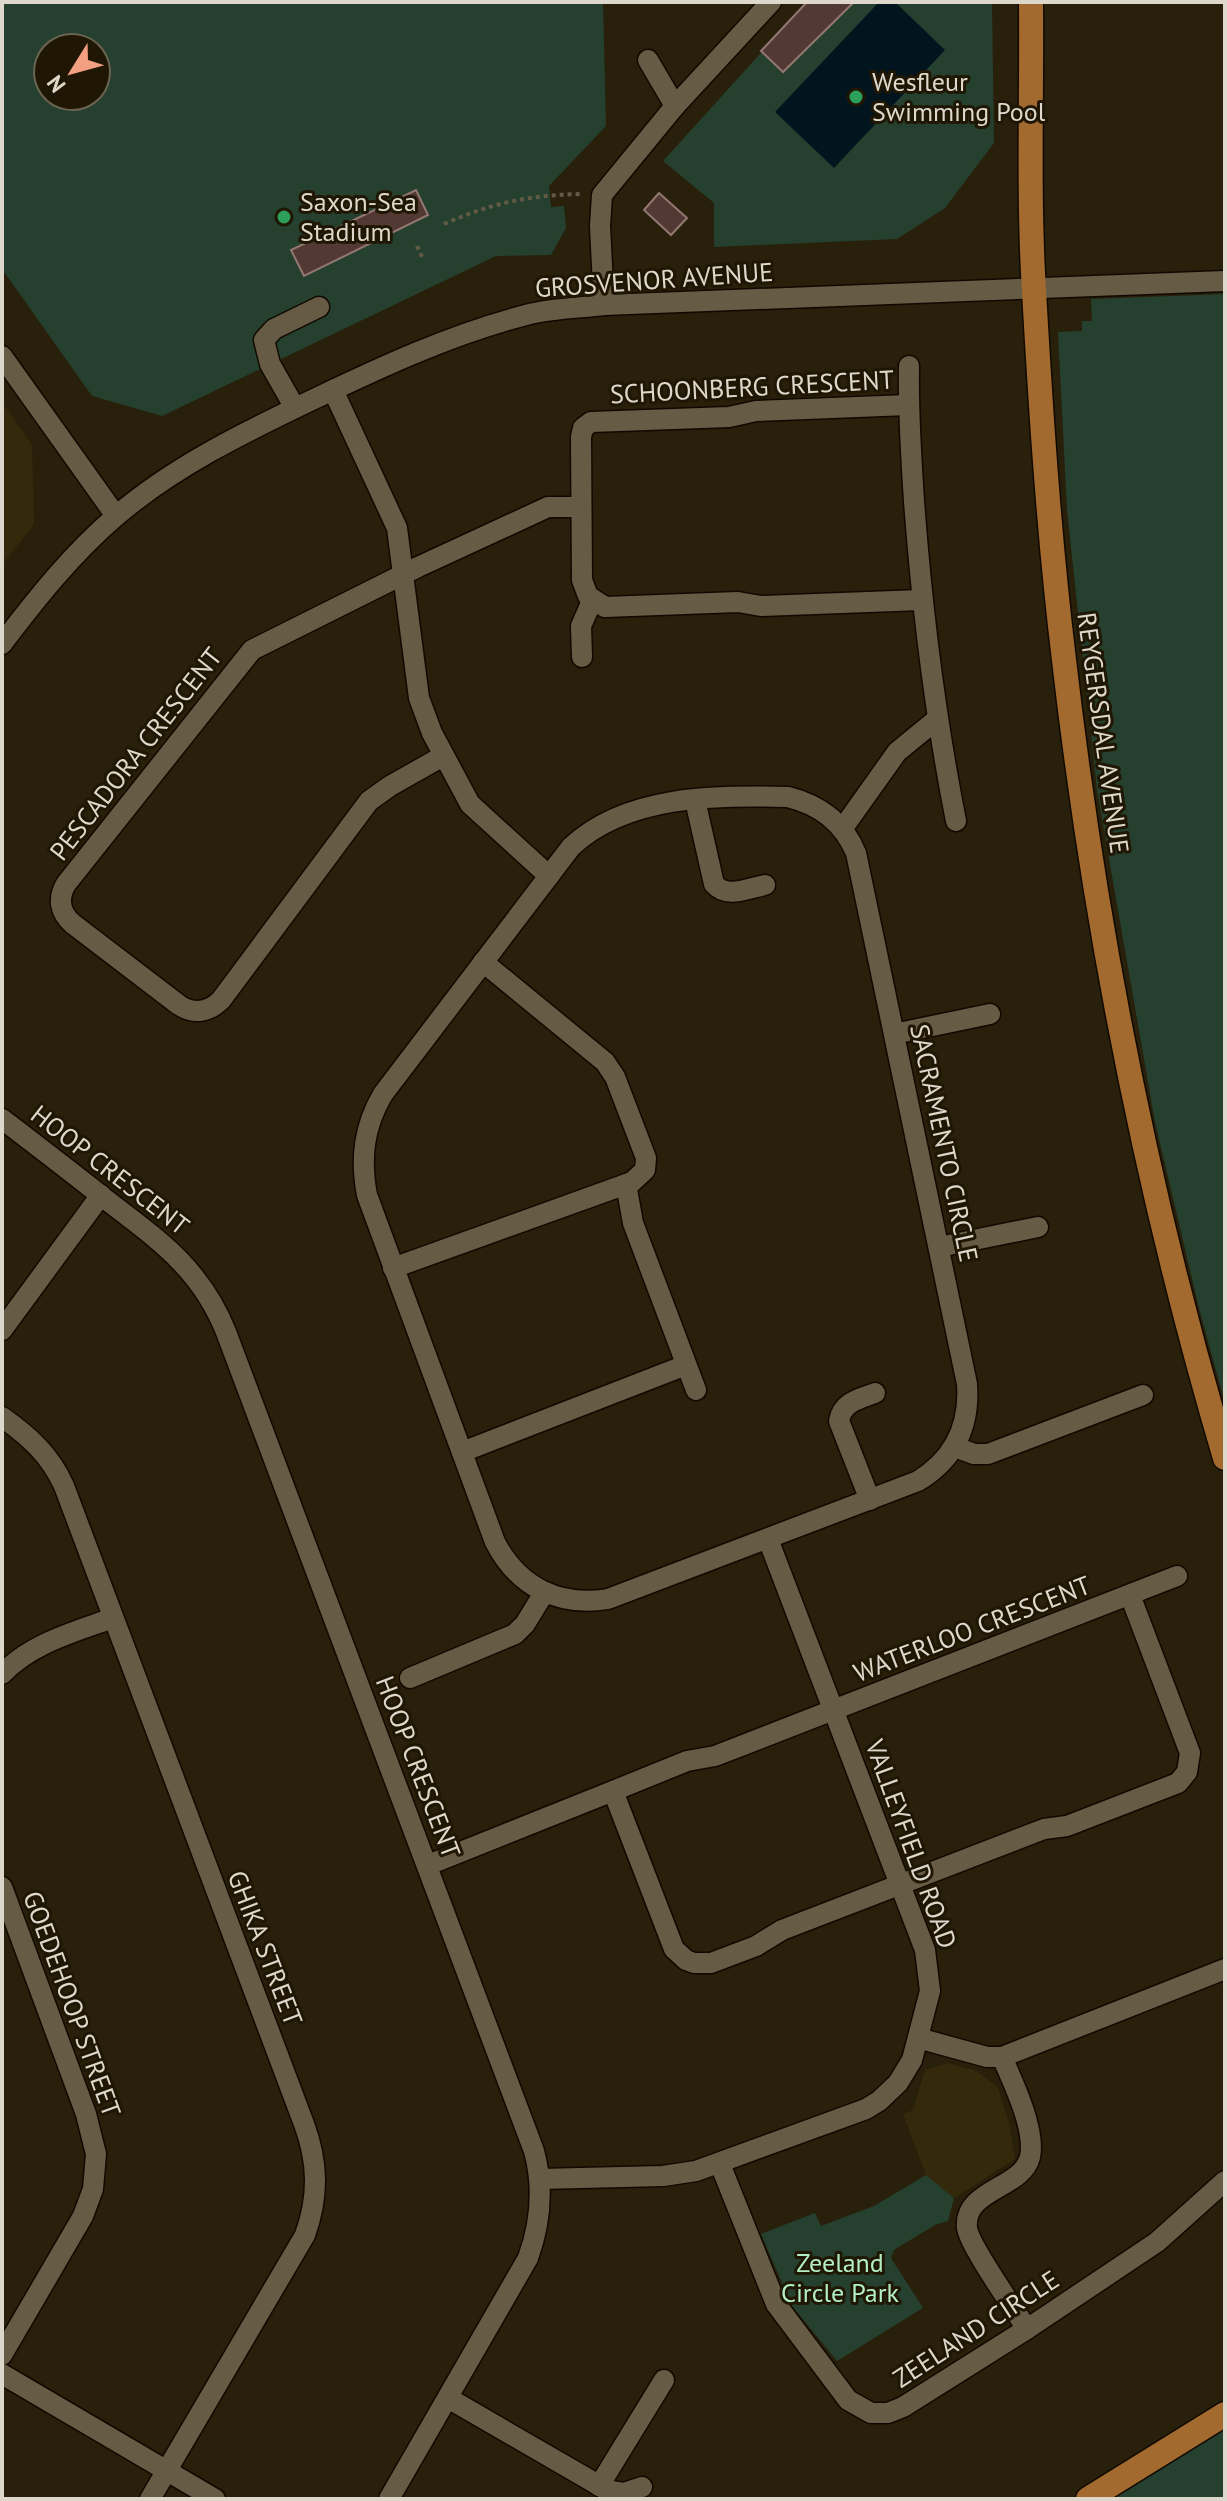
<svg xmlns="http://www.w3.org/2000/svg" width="1227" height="2501" font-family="'PT Sans',sans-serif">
	<rect width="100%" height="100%" fill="#28200a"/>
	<g fill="#34290b">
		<polygon points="2,402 32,445 34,524 2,565"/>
		<polygon points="948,2063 977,2071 998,2088 1009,2123 1015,2159 954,2198 926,2175 903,2114 913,2110 925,2070"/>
	</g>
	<g fill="#25402e" fill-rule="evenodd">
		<path d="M2 2H603L606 126 549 186 551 207 564 206 566 228 551 255 496 256 162 416 92 396 2 269ZM48 48H96V96H48Z"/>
		<polygon points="807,2 992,2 994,143 945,208 897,239 714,247 714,203 663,161"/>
		<polygon points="1225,294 1225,1403 1200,1312 1155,1122 1097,790 1067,510 1058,332 1082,331 1082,321 1092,321 1091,299"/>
		<polygon points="926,2175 954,2198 948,2221 935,2225 894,2250 891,2258 923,2308 837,2361 792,2306 761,2234 815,2213 821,2226 874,2206"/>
		<polygon points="1225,2429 1225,2499 1112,2499"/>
	</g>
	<polygon fill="#02151e" points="879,2 895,2 945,50 834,168 775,112"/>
	<g fill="#523934" stroke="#937771" stroke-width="2">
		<polygon points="807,2 854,2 783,72 761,51"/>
		<polygon points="416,190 428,215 304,276 291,250"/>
		<polygon points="659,193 687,218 671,235 644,210"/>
	</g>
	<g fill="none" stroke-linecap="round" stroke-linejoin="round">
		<defs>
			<g id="minor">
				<polyline points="648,60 675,106"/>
				<polyline points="604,305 600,226 602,195 675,106 771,2"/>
				<polyline points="2,356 116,516"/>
				<path d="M909 366C908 411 911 456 914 501 922 609 935 715 956 821"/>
				<polyline points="333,390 397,528 419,698 432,733 470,804 549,876"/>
				<polyline points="908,405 756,411 729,417 591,422 583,428 581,437 582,580 588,596 605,607 738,602 761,606 921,600"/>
				<polyline points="295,408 270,364 264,340 274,329 319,307"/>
				<path d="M2 644C36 599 72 554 115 517 173 467 243 433 312 400 381 367 452 334 526 315 551 308 579 308 604 305L1225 281"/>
				<polyline points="582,657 581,626 592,601"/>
				<path d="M443 756 390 786 369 801 221 1000C209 1012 194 1015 179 1005L73 924C60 913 57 899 66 884L252 650 418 567 548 507H581"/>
				<path d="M788 797C820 805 843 822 856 853L967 1384C970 1426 954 1459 918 1481L608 1599C559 1607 518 1587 495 1542L367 1195C360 1158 364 1126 383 1094L571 847C626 795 716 795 788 797Z"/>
				<path d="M695 800 714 884C727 899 748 888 765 885"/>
				<polyline points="843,828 897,752 936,720"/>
				<polyline points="894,1034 990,1014"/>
				<path d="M2 1119C36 1145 70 1171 104 1198 157 1239 200 1267 226 1332L534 2151C544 2188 541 2222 528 2258L389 2499"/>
				<polyline points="626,1184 633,1223 696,1390"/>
				<polyline points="939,1247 1038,1227"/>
				<polyline points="393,1268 632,1182 645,1170 646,1158 615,1077 605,1062 483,962"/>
				<polyline points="2,1330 101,1195"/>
				<path d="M2 1417C30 1437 50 1455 64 1486L304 2124C318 2162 319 2196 305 2235L150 2499"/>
				<polyline points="955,1447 974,1454 988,1454 1143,1395"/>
				<polyline points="462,1452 686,1365"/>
				<path d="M870 1500 839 1421C842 1402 859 1399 875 1393"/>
				<polyline points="1130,1595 1190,1753 1187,1772 1178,1783 1067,1826 1044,1829 782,1930 756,1946 711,1963 694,1963 686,1960 674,1949 613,1791 687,1761 715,1756 1177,1576"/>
				<path d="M2 1674C32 1643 74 1632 113 1618"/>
				<polyline points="410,1678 515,1634 525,1624 544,1593"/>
				<polyline points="428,1865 613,1791"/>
				<polyline points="2,1887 86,2114 96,2154 93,2189 83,2216 2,2355"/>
				<polyline points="918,2038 987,2057 1002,2057 1225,1969"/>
				<path d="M1002 2057C1013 2082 1036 2130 1030 2157 1022 2189 963 2189 967 2228 969 2245 1015 2310 1027 2329"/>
				<polyline points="720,2164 776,2304 848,2400 871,2413 888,2413 903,2407 1027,2329 1157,2242 1225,2181"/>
				<polyline points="540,2179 663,2176 696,2171 866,2109 879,2101 898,2083 912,2060 930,1991 925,1950 768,1539"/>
				<polyline points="2,2374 215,2499"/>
				<polyline points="448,2398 607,2490 624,2493 642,2487"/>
				<polyline points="599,2486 664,2380"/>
			</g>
			<g id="major">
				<path d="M1031 2C1032 98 1028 195 1034 291 1041 414 1049 537 1064 660 1095 929 1148 1198 1225 1458"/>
				<polyline points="1088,2499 1225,2414"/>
			</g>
		</defs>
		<use href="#minor" stroke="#110900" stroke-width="23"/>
		<use href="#major" stroke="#110900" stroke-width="27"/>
		<g stroke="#615a47" stroke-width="4" stroke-dasharray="4 4" stroke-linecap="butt">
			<path d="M444 224C492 203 529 195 581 194"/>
			<polyline points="417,246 422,257"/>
		</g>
		<use href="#minor" stroke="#665c45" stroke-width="20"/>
		<use href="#major" stroke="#a26a2e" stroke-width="24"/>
	</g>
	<g fill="#2e9e5b" stroke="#1f1603" stroke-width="3">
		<circle cx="856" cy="97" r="8"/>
		<circle cx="284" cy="217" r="8"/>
	</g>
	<g text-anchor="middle" stroke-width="6" stroke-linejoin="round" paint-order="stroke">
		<g font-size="26" fill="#ddd8cb" stroke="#1f1603" text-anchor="start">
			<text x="872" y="91">Wesfleur<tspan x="872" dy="30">Swimming Pool</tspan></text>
			<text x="300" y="211">Saxon-Sea<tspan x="300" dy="30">Stadium</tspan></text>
		</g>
		<g font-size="26" fill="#ddd8cb" stroke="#1f1603">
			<text transform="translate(654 280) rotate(-4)" y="9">GROSVENOR AVENUE</text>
			<text transform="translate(752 387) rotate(-3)" y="9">SCHOONBERG CRESCENT</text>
			<text transform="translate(1103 733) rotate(82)" y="9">REYGERSDAL AVENUE</text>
			<text transform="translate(136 754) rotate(-52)" y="9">PESCADORA CRESCENT</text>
			<text transform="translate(944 1143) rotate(78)" y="9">SACRAMENTO CIRCLE</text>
			<text transform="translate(110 1170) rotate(38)" y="9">HOOP CRESCENT</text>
			<text transform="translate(972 1629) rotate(-21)" y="9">WATERLOO CRESCENT</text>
			<text transform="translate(418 1767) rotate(69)" y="9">HOOP CRESCENT</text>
			<text transform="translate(911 1844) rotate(70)" y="9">VALLEYFIELD ROAD</text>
			<text transform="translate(265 1948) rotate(69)" y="9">GHIKA STREET</text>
			<text transform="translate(72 2004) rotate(70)" y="9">GOEDEHOOP STREET</text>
			<text transform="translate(976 2329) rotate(-33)" y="9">ZEELAND CIRCLE</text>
		</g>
		<g font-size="26" fill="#b3efc5" stroke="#1f1603">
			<text x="840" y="2272">Zeeland<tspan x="840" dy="30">Circle Park</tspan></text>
		</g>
	</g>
	<rect width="1227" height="2501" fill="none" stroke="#ddd8cb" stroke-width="8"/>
	<g transform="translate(72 72) rotate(233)"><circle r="38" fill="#1f1603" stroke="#6b6453" stroke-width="2"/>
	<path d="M0-6L14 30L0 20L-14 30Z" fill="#f3a082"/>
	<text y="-12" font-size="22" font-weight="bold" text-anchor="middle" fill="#ddd8cb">N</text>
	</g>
</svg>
